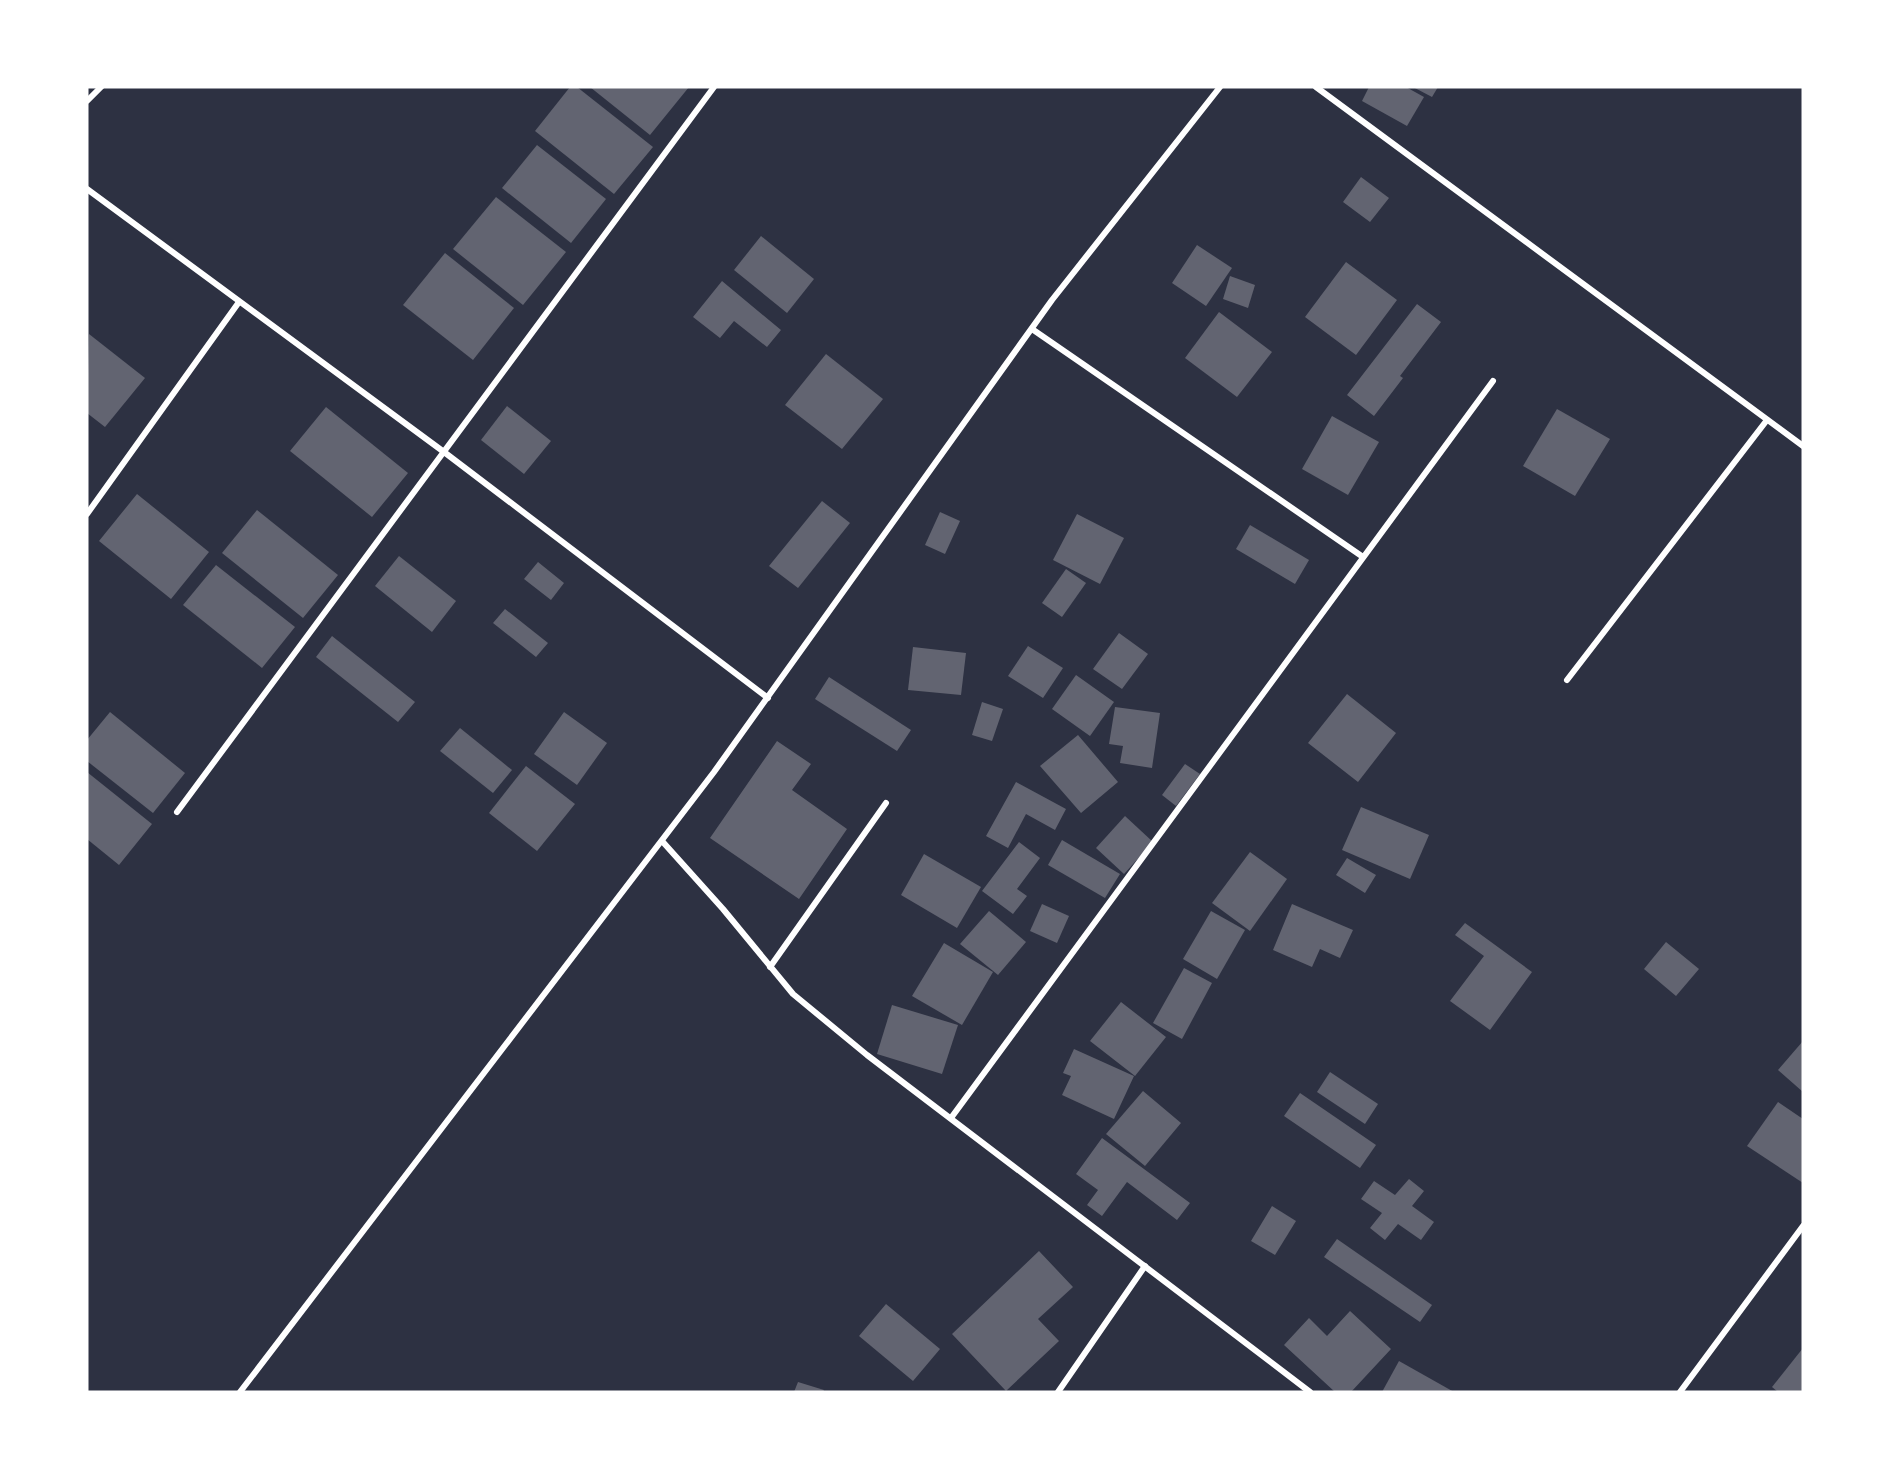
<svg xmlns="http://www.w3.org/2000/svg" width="1890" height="1479" font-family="'DejaVu Sans',sans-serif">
	<rect width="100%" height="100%" fill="#2d3142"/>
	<g fill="#626471">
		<polygon points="570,87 577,87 653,147 614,194 535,131"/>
		<polygon points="590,87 689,87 650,135"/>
		<polygon points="1369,87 1406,87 1424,97 1407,126 1362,101"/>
		<polygon points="1413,87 1438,87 1432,97"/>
		<polygon points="537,145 606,199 571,243 502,188"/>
		<polygon points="1361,177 1389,198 1370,222 1343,202"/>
		<polygon points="496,197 566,252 523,305 453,249"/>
		<polygon points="761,236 814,279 787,313 734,270"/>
		<polygon points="1197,245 1232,268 1206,306 1172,283"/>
		<polygon points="445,253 514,308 473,360 403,305"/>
		<polygon points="1346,262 1397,300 1356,355 1305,317"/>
		<polygon points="1230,276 1255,285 1248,308 1223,299"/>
		<polygon points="722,281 781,330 767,347 734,321 720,338 693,317"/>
		<polygon points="1417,304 1441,322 1400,376 1403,378 1374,416 1347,395"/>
		<polygon points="1219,312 1272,352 1237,397 1185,358"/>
		<polygon points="89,334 145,378 105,427 87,413"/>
		<polygon points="826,354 883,399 842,449 785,405"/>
		<polygon points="507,406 551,441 524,474 481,440"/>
		<polygon points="326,407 408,473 372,517 290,451"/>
		<polygon points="1557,409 1610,439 1575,496 1523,466"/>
		<polygon points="1332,416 1379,442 1348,495 1302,469"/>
		<polygon points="137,494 209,552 171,599 99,541"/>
		<polygon points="822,501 850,523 798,588 769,566"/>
		<polygon points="257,510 338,575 303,618 222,553"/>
		<polygon points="940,512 960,521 945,554 925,545"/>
		<polygon points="1077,514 1124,538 1100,584 1053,560"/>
		<polygon points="1250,525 1309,560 1295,584 1236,549"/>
		<polygon points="399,556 456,601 432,632 375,586"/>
		<polygon points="538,562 564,583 551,600 524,579"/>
		<polygon points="216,565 295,627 262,668 183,605"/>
		<polygon points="1066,569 1086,583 1062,617 1042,603"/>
		<polygon points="505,609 548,643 536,657 493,623"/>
		<polygon points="1119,633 1148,654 1122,689 1093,669"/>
		<polygon points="332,636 415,702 398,722 316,657"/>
		<polygon points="1028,646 1063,668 1043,698 1008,676"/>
		<polygon points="913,647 966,653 961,695 908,690"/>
		<polygon points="1076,675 1114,702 1090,736 1052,709"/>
		<polygon points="829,677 911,730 897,751 815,699"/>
		<polygon points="1347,694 1396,733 1358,782 1308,743"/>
		<polygon points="982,702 1003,709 992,741 972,735"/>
		<polygon points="1115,707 1160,713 1152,768 1120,763 1123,746 1109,744"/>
		<polygon points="110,712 185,773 153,813 87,761 87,740"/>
		<polygon points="564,712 607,743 577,785 534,754"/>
		<polygon points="460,728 512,770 493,793 440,751"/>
		<polygon points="1078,735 1118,782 1081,813 1040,766"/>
		<polygon points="777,741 811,764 792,790 847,829 799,899 710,838"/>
		<polygon points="1185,764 1200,774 1176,806 1162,795"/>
		<polygon points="526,766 575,804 537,851 489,813"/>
		<polygon points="87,772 152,824 119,865 87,839"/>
		<polygon points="1016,782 1066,809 1055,830 1026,814 1008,848 986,836"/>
		<polygon points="1361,807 1429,835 1410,879 1342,850"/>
		<polygon points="1125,816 1153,842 1124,874 1096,848"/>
		<polygon points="1062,840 1120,874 1105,898 1048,865"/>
		<polygon points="1019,842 1040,858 1017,889 1027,896 1013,914 982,891"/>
		<polygon points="1250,852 1287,879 1250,931 1212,903"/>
		<polygon points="924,854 981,887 957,928 901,895"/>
		<polygon points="1347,858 1376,875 1365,893 1336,875"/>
		<polygon points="1042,904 1069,916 1057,943 1030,931"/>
		<polygon points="1292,904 1353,930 1340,958 1320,949 1312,967 1273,950"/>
		<polygon points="989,911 1026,942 998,975 960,944"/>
		<polygon points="1211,911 1245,930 1217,979 1183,959"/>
		<polygon points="1465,923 1532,972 1490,1030 1450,1001 1484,956 1455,935"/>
		<polygon points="1666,942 1699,969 1676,996 1644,969"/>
		<polygon points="944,943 993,972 962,1025 912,996"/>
		<polygon points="1184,968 1212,983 1182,1039 1153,1023"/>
		<polygon points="1121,1002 1166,1037 1135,1076 1090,1041"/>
		<polygon points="892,1005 958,1025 942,1074 877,1054"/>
		<polygon points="1803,1041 1803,1092 1778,1070"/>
		<polygon points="1074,1049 1134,1076 1114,1119 1062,1095 1071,1076 1063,1073"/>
		<polygon points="1330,1072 1378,1104 1365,1124 1317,1092"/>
		<polygon points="1143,1091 1181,1123 1145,1166 1106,1134"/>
		<polygon points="1300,1093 1376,1145 1360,1168 1284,1116"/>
		<polygon points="1778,1102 1803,1119 1803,1183 1747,1146"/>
		<polygon points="1102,1138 1190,1203 1177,1220 1127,1182 1102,1216 1087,1205 1098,1190 1076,1174"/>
		<polygon points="1409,1179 1424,1191 1412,1206 1434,1222 1421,1240 1398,1224 1385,1240 1370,1228 1382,1213 1361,1199 1374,1181 1395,1195"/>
		<polygon points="1272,1206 1296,1221 1275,1255 1251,1241"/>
		<polygon points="1337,1239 1432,1305 1420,1322 1324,1257"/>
		<polygon points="1039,1251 1073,1287 1038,1319 1059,1341 1006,1391 952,1334"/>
		<polygon points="886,1304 940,1349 913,1381 859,1336"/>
		<polygon points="1350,1311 1391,1349 1351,1392 1335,1392 1284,1345 1309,1318 1327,1336"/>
		<polygon points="1803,1348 1803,1392 1778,1392 1772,1387"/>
		<polygon points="1399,1361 1454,1392 1382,1392"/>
		<polygon points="798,1382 824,1390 823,1392 794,1392"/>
	</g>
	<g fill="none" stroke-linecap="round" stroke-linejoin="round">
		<g stroke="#fff" stroke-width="6">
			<polyline points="1316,87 1803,446"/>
			<polyline points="87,101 101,87"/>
			<polyline points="87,189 444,452 768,698"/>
			<polyline points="1032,329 1363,557"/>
			<polyline points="87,514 239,302"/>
			<polyline points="1567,680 1767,420"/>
			<polyline points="177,812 714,87"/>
			<polyline points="662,841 723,909 793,994 867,1055 1310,1392"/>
			<polyline points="770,967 886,803"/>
			<polyline points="951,1118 1493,381"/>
			<polyline points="240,1392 714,772 1052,300 1220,87"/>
			<polyline points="1058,1392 1145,1266"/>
			<polyline points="1680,1392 1803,1226"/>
		</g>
	</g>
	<rect width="1890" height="1479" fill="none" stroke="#ffffff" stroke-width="177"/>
</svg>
